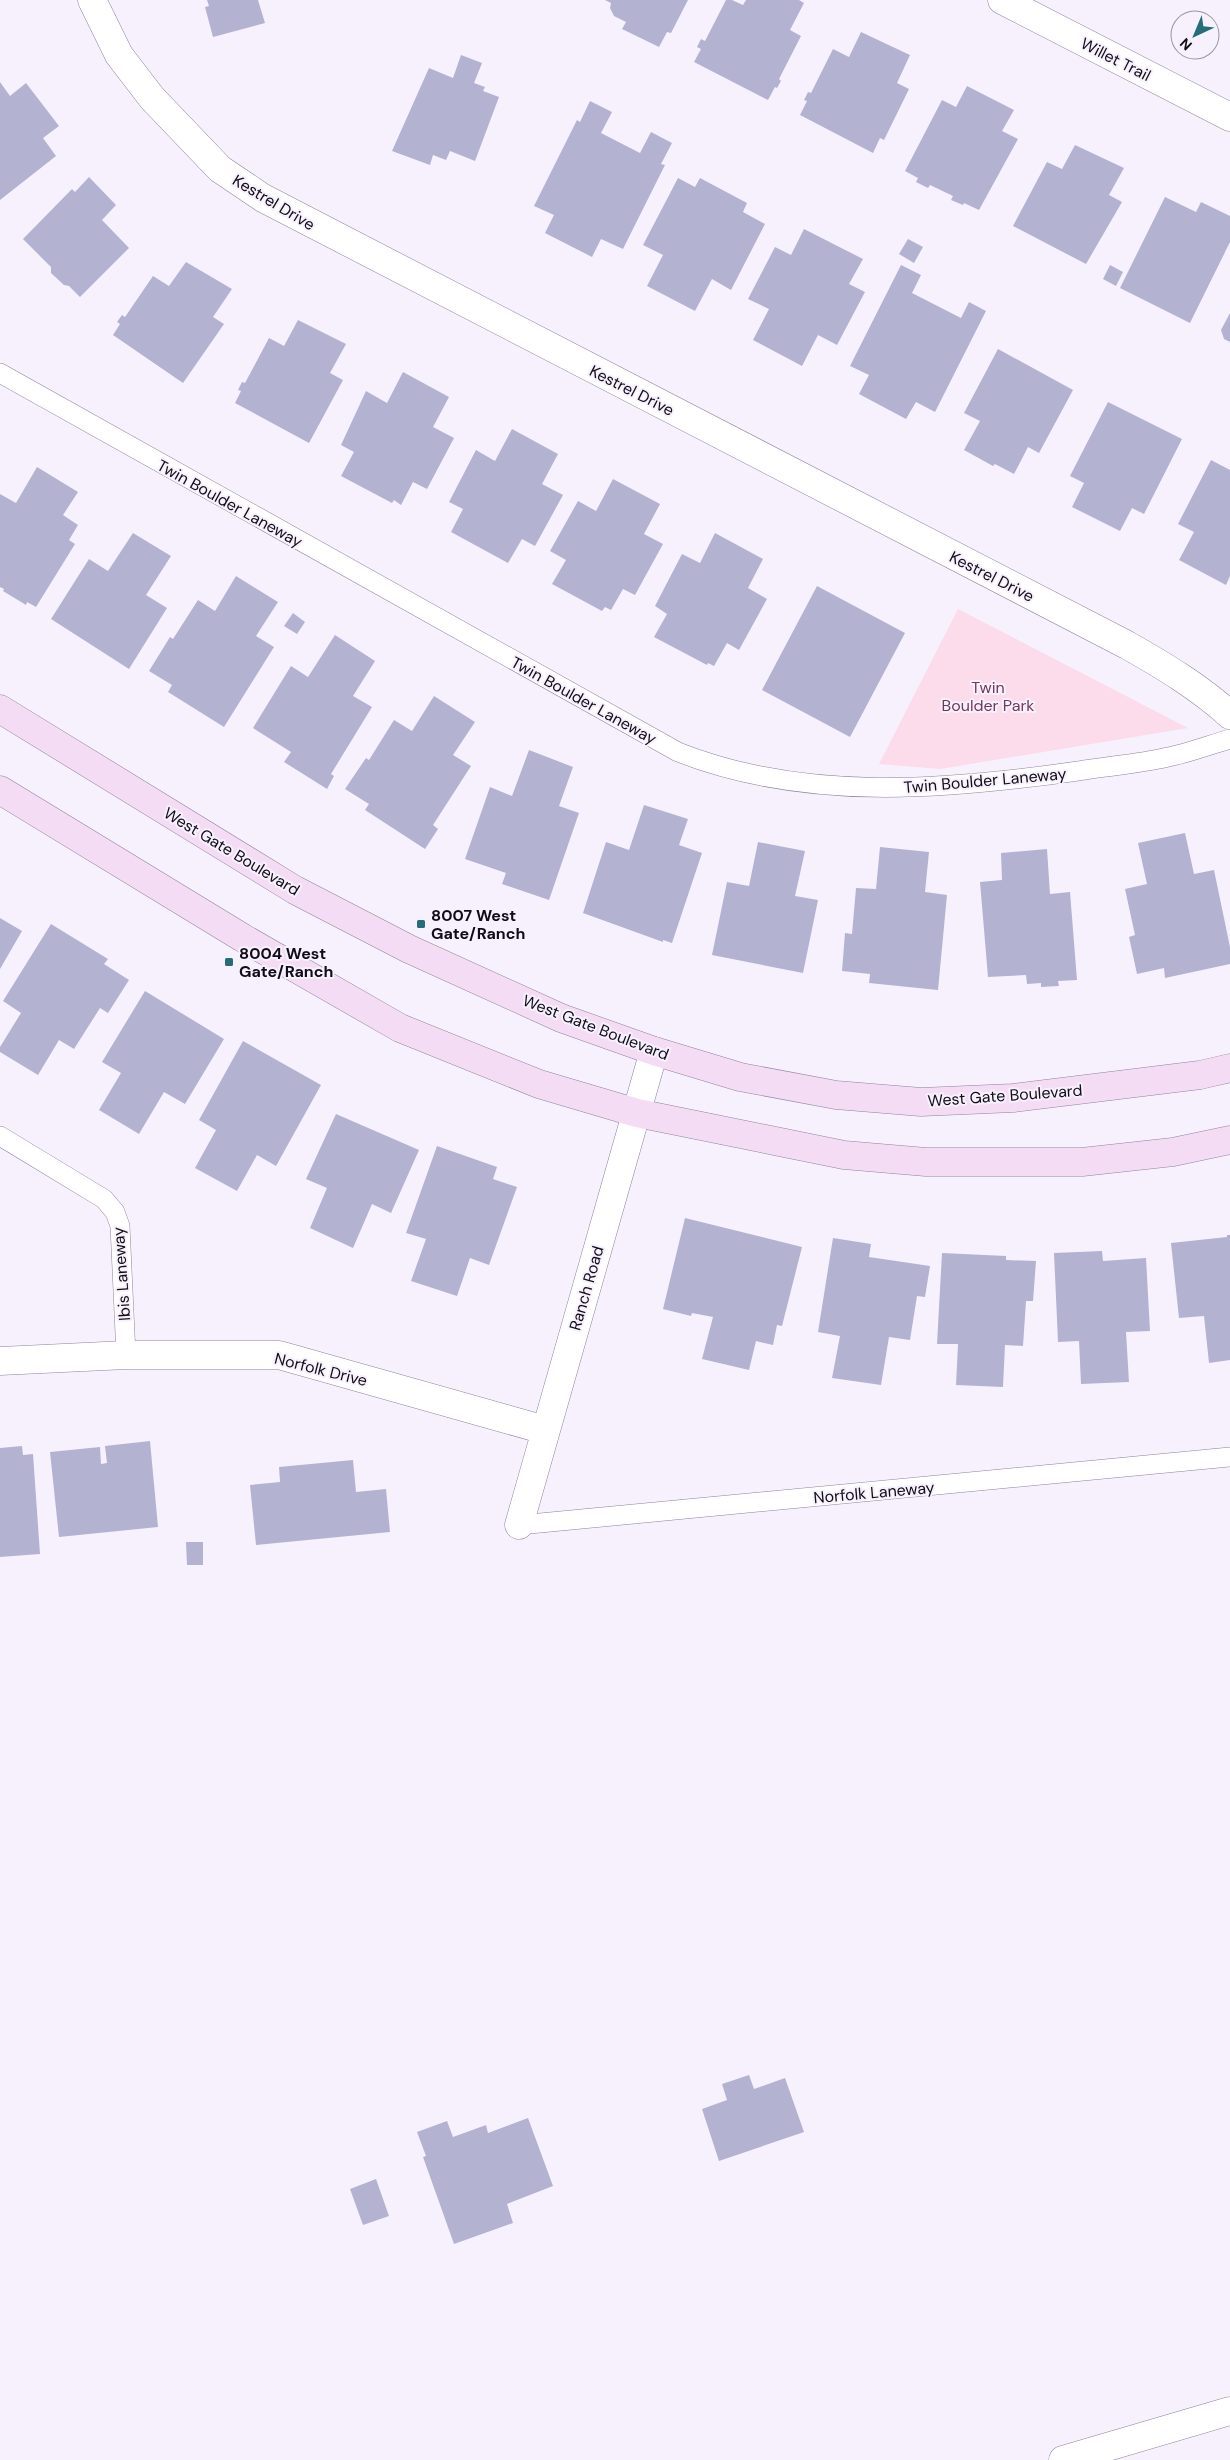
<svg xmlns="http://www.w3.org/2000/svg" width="1230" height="2460" font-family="'DM Sans',sans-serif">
	<rect width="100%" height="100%" fill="#f7f1fe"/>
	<polygon fill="#fcdbeb" points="958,609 1188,728 940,769 879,764"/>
	<g fill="#b4b2d1">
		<polygon points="207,0 258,0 265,23 213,37 205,7 209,6"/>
		<polygon points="605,0 688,0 671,33 667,32 659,47 622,29 626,22 614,16 610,8 611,3"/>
		<polygon points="726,0 732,0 743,5 746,0 799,0 804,3 790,30 801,36 779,79 781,81 777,88 775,87 768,100 694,62 701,49 697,47 701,39 705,41"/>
		<polygon points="861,32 910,55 897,83 909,89 884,140 880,138 873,153 800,115 807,101 804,100 808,92 811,93 833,49 849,57"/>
		<polygon points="461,55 482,63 474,83 485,87 483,91 499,97 475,161 450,151 446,160 433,155 430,165 392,151 429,68 453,78"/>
		<polygon points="0,82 10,96 26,83 59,126 43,138 56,156 0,200"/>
		<polygon points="967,86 1014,110 1002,131 1018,139 979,210 964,203 963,205 951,200 953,196 930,185 928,188 916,182 918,178 905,171 942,100 956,107"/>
		<polygon points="590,101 612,112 601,133 640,153 651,132 672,143 661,164 665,165 623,249 601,239 592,257 545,233 554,215 534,206 577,120 580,122"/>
		<polygon points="1075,145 1124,168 1109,195 1122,202 1086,264 1013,226 1047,162 1062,169"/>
		<polygon points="89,177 116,205 102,220 129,248 80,297 69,286 64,285 51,273 51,267 23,239 72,189 75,192"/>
		<polygon points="678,178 695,187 700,178 747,203 743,212 765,224 731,290 712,279 695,311 647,286 663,255 643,245"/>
		<polygon points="1165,197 1196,212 1201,202 1230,216 1230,242 1190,323 1120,288"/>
		<polygon points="804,229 863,259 849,284 865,292 837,345 818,335 802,366 753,340 769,309 748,299 775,247 791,255"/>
		<polygon points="908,239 923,247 914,263 899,254"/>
		<polygon points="186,262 232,289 213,317 224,324 183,383 113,335 120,324 117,322 122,315 125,317 153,276 169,286"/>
		<polygon points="901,265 921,275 912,293 961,318 969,302 986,311 935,412 916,402 906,419 859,394 869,375 850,366"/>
		<polygon points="1110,265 1123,272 1116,286 1103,279"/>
		<polygon points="1230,313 1230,342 1224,339 1221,330"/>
		<polygon points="298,320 346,344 330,373 343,380 309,443 235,403 241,391 238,390 242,382 245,383 269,338 284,346"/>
		<polygon points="998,349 1073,390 1039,453 1028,447 1014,474 995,464 993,466 964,450 980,421 964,413"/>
		<polygon points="403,372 449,397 433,427 454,438 427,489 413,482 401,505 394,500 392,503 341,476 354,452 341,445 366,391 387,403"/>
		<polygon points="1108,402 1182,439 1144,514 1132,508 1120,531 1072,507 1084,483 1070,476"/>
		<polygon points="512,429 558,454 542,484 563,495 535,546 522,539 508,563 451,532 463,509 449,502 476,450 495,461"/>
		<polygon points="1211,460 1230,470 1230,576 1226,585 1179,560 1194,532 1178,524"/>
		<polygon points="37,467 78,492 63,515 78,525 69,540 75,544 36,607 27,602 26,605 3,591 4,589 0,587 0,494 16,503"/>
		<polygon points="613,479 660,504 644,534 663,544 635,595 623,589 611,610 605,607 602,611 552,584 566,560 550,551 578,501 596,511"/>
		<polygon points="133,533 171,556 146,595 167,608 129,669 51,619 89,559 108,571"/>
		<polygon points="715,533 763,559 748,588 767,599 739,650 727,643 714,666 708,663 707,665 654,637 667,614 655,606 682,554 700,563"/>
		<polygon points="236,576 278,602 256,636 274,647 224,727 168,692 172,685 149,671 170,637 173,639 198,600 215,611"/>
		<polygon points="817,586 905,633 850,737 762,690"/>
		<polygon points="293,613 305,622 297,634 284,626"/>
		<polygon points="335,635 375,661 353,696 372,707 331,774 334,776 327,789 284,762 291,752 253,728 291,666 308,677"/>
		<polygon points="434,696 475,722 453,755 471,766 433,825 438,829 425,849 365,810 369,804 345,789 366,758 369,760 394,720 412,731"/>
		<polygon points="529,750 573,767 559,806 579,813 549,900 502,884 506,873 465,859 490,787 512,796"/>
		<polygon points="644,805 688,819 679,845 702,853 672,943 663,940 663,942 583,913 606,842 629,850"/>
		<polygon points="1185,833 1194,874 1214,870 1230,947 1230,964 1165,978 1164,968 1137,974 1129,937 1135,935 1125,889 1147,884 1138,843"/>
		<polygon points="758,842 805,851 795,896 818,900 803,973 712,955 727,882 749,886"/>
		<polygon points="880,847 929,852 925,892 947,895 938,990 869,983 870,974 842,971 845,933 852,934 856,888 876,889"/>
		<polygon points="1047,849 1050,894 1070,892 1077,980 1058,981 1059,986 1041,987 1041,983 1027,984 1026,975 988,977 980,882 1002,880 1001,853"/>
		<polygon points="0,918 22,931 0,969"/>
		<polygon points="51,924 108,959 104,964 129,980 108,1013 100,1008 74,1049 59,1040 38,1075 0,1052 0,1047 21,1013 3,1001"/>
		<polygon points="145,991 224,1039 185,1104 164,1092 139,1134 99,1110 121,1073 102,1062"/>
		<polygon points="243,1041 321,1085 276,1166 257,1155 237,1191 195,1168 216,1130 199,1120"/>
		<polygon points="336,1114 419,1150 391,1213 372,1204 353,1248 310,1228 327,1188 306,1179"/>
		<polygon points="437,1146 497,1167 493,1179 517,1187 489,1265 470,1258 457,1296 411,1281 426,1239 406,1233"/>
		<polygon points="685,1218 802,1247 782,1326 777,1325 773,1345 756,1341 749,1370 702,1359 713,1317 692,1313 691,1316 663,1309"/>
		<polygon points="1227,1235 1230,1235 1230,1360 1209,1363 1204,1316 1179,1318 1171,1243 1227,1237"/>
		<polygon points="833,1238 871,1244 869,1257 930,1266 925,1297 917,1296 910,1340 889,1337 881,1385 832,1378 840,1336 818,1332"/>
		<polygon points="1102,1251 1103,1261 1146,1258 1150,1331 1126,1332 1129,1382 1081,1384 1079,1341 1058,1342 1054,1253"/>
		<polygon points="942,1253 1006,1256 1006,1260 1036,1261 1033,1301 1026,1301 1023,1346 1005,1345 1003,1387 956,1385 958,1344 937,1344"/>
		<polygon points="150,1441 158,1527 59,1537 50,1452 100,1447 101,1464 107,1463 105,1446"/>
		<polygon points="22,1446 23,1455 33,1454 40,1554 0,1557 0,1448"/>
		<polygon points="353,1460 356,1492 386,1489 390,1532 256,1545 250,1485 280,1482 279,1467"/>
		<polygon points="186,1542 203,1542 203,1565 187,1565"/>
		<polygon points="749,2075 754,2089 785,2078 804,2132 719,2161 702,2109 727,2100 722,2084"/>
		<polygon points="528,2118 553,2186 507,2204 513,2223 454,2244 423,2157 426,2156 417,2132 447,2121 453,2137 486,2125 488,2133"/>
		<polygon points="376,2179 389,2216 363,2225 350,2189"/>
	</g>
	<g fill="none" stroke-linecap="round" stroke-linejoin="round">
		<defs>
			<g id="lane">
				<path d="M0 373 678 752C805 802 946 790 1078 771 1108 766 1139 764 1168 757 1189 753 1209 745 1230 739"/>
				<polyline points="0,1136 104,1199 115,1212 120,1226 126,1355"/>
				<polyline points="519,1525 1230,1457"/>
			</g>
			<g id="street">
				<path d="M92 0 119 55 152 98 220 169 263 198 1127 645C1164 666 1199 687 1230 715"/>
				<polyline points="1002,0 1230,117"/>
				<polyline points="0,1361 126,1355 279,1355 545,1430"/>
				<polyline points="519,1525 654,1051"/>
				<polyline points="1063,2460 1230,2411"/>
			</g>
			<g id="secondary">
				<polyline points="0,709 295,890 409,949 561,1018 654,1051 740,1077 836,1095 921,1102 1013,1098 1200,1075 1230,1068"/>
				<polyline points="0,790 243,938 400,1028 539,1084 637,1113 844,1155 926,1162 1082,1162 1173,1152 1230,1140"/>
			</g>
		</defs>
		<use href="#lane" stroke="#90829e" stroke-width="20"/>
		<use href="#street" stroke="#90829e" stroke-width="29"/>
		<use href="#secondary" stroke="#90829e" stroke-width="29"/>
		<use href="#lane" stroke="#fff" stroke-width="19"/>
		<use href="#street" stroke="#fff" stroke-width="28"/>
		<use href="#secondary" stroke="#f4ddf4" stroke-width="28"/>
	</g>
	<g fill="#256e79" stroke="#f7f1fe" stroke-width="2">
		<rect x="416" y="919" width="10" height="10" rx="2.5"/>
		<rect x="224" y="957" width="10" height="10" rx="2.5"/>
	</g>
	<g text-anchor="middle" stroke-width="4" stroke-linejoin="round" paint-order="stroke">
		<g font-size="16" fill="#120c17" stroke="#f7f1fe">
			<text transform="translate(1116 59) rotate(27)" y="6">Willet Trail</text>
			<text transform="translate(274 202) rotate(31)" y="6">Kestrel Drive</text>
			<text transform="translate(632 390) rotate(27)" y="6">Kestrel Drive</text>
			<text transform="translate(230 503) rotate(29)" y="6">Twin Boulder Laneway</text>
			<text transform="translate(992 576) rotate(27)" y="6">Kestrel Drive</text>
			<text transform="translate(584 700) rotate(29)" y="6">Twin Boulder Laneway</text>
			<text transform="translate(985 780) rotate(-5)" y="6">Twin Boulder Laneway</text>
			<text transform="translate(232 851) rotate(31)" y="6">West Gate Boulevard</text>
			<text transform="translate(596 1027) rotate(21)" y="6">West Gate Boulevard</text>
			<text transform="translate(1005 1095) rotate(-4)" y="6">West Gate Boulevard</text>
			<text transform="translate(121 1274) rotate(-94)" y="6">Ibis Laneway</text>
			<text transform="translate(586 1288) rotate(-74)" y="6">Ranch Road</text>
			<text transform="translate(321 1369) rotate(14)" y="6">Norfolk Drive</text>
			<text transform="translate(874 1492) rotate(-5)" y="6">Norfolk Laneway</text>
		</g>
		<g font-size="16" fill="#743659" stroke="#f7f1fe">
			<text x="988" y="693">Twin<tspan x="988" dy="18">Boulder Park</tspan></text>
		</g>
		<g font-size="16" font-weight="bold" fill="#120c17" stroke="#f7f1fe" text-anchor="start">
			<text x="431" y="921">8007 West<tspan x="431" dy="18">Gate/Ranch</tspan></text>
			<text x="239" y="959">8004 West<tspan x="239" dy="18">Gate/Ranch</tspan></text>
		</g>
	</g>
	<g transform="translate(1195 35) rotate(224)"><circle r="24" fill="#f7f1fe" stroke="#9b95a2"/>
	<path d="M0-4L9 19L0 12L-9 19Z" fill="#256e79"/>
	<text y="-8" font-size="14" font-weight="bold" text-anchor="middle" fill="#120c17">N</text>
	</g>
</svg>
